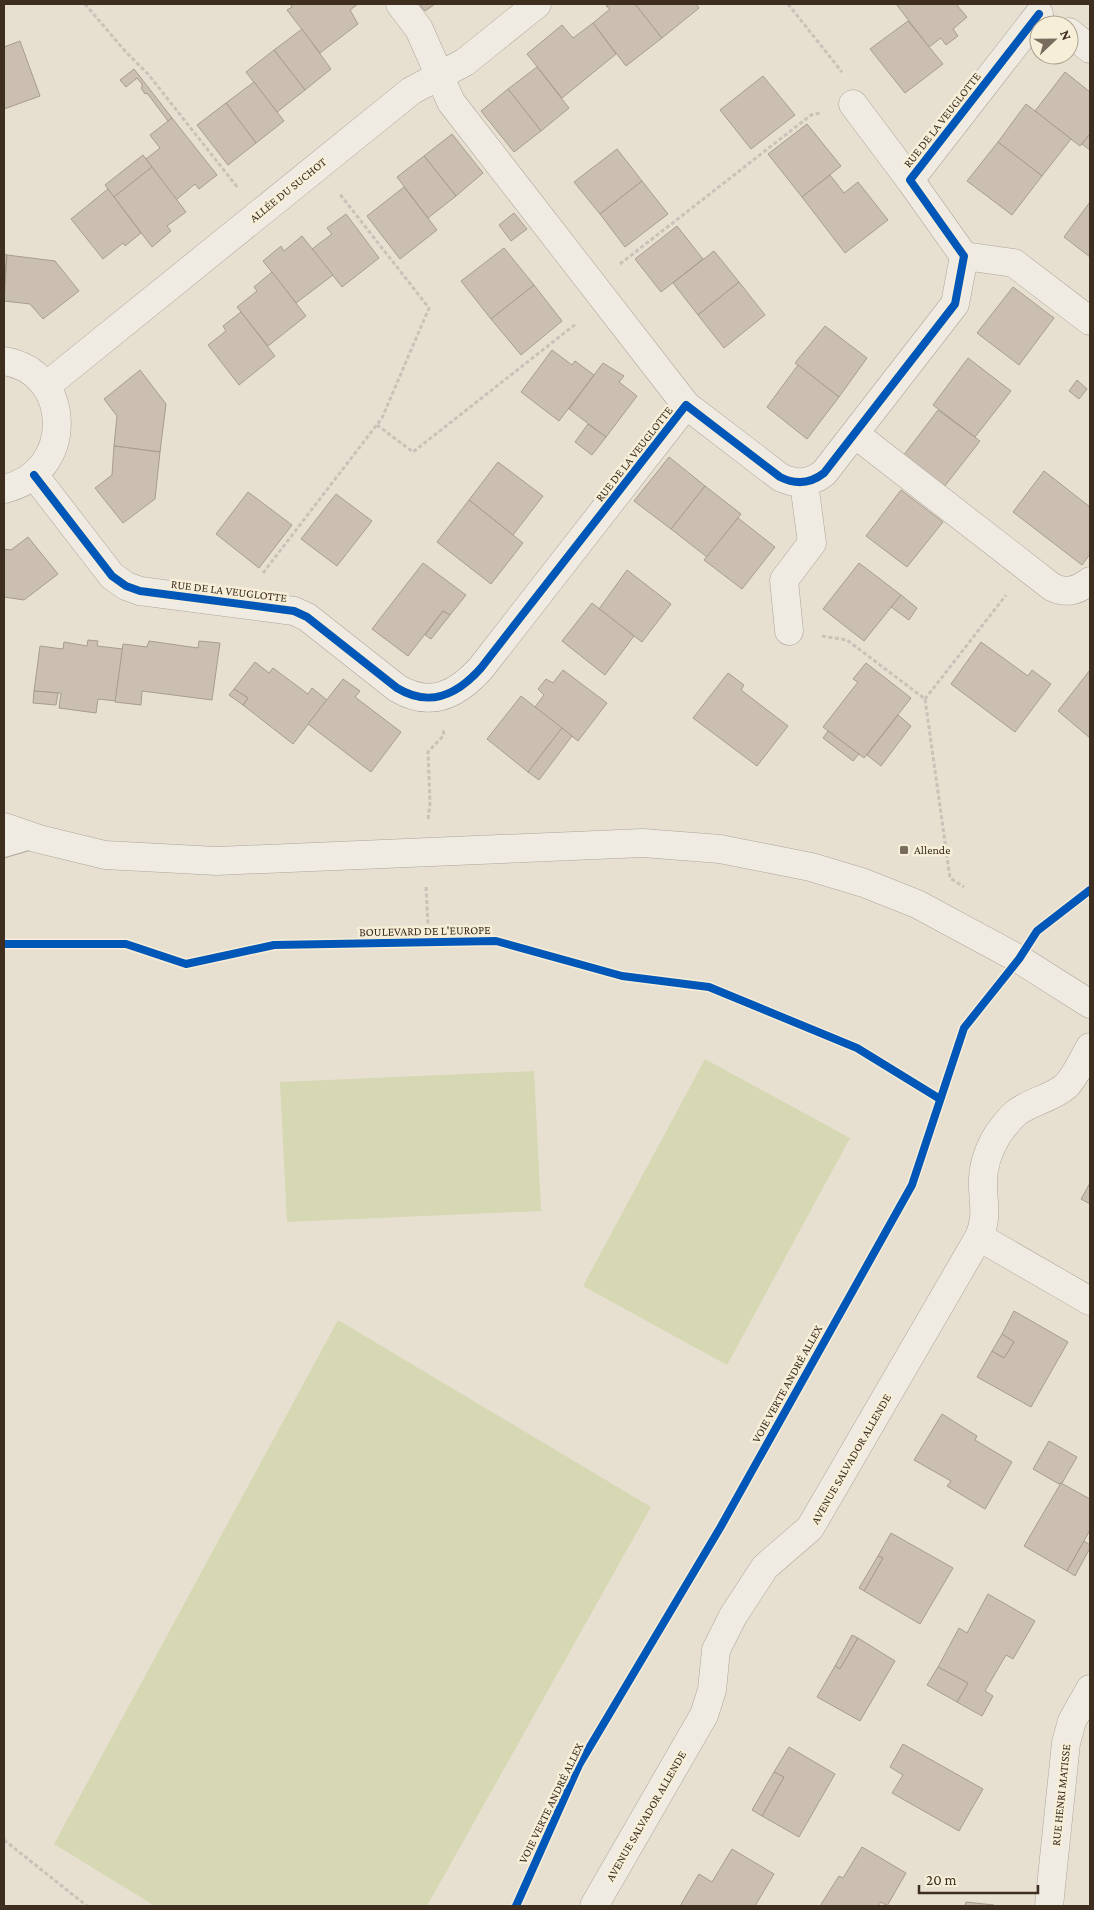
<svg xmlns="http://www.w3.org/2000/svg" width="1094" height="1910" font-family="'Crimson Pro',serif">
	<rect width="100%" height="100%" fill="#e7e0d1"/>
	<g fill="#d6d7b3">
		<polygon points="705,1059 850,1138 727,1365 583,1286"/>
		<polygon points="534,1071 541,1211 287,1222 280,1082"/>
		<polygon points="338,1320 651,1507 427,1906 155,1906 54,1844"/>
	</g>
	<g fill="#cbbfb2" stroke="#a89c90">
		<polygon points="290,4 358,4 350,10 358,24 320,53 287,10 292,7"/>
		<polygon points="419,4 435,4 425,11"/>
		<polygon points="609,4 635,4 662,38 626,66 593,23 610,9 606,6"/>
		<polygon points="635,4 696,4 699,8 662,38"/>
		<polygon points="896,4 956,4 967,17 953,29 958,36 946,45 941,38 929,47"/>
		<polygon points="908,21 943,64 905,93 870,49"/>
		<polygon points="593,23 616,54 562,98 527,54 562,25 573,38"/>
		<polygon points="302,29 331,69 305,90 274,50"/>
		<polygon points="20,41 40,96 4,109 4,47"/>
		<polygon points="274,50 305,90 277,112 246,72"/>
		<polygon points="537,67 569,108 541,131 508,89"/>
		<polygon points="134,69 172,118 168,121 147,93 145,94 141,88 142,87 142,84 137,78 126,87 120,80"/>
		<polygon points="1065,72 1090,92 1090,134 1080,146 1035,111"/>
		<polygon points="763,76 795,115 751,149 720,110"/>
		<polygon points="254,82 284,121 256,143 226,103"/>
		<polygon points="508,89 541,131 514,152 481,111"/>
		<polygon points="226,103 256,143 228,165 197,125"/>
		<polygon points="1026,104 1071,139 1042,176 998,142"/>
		<polygon points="172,118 217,175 199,189 195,184 176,200 146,159 160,148 150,135"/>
		<polygon points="807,124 841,166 802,197 768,154"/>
		<polygon points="452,134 483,173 456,196 424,156"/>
		<polygon points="1090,134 1090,150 1082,144"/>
		<polygon points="998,142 1042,176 1012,215 967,181"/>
		<polygon points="617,149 642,181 600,214 574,182"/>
		<polygon points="143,155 152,167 114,197 105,185"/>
		<polygon points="424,156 456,196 428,218 397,177"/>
		<polygon points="152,167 186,212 167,226 171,231 152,247 114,197"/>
		<polygon points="830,175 844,193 858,182 888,220 845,253 802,197"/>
		<polygon points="642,181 668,214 625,247 600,214"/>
		<polygon points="404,187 437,230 400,259 367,216"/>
		<polygon points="108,189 141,233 125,246 123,243 103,259 71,219"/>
		<polygon points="1090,202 1090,257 1064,237"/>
		<polygon points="514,213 527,229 511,241 499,225"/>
		<polygon points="346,214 379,258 342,287 312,249 332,234 327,228"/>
		<polygon points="677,226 703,259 661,292 635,259"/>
		<polygon points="302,236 333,275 296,303 263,261 281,246 284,251"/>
		<polygon points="504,248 534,285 491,319 461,281"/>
		<polygon points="714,251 739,282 698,315 673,283"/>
		<polygon points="4,254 7,255 4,284"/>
		<polygon points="7,255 55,261 79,291 43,319 30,304 4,301"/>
		<polygon points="272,272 306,316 268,346 237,307 257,291 254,287"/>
		<polygon points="739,282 765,315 724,348 698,315"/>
		<polygon points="534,285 562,321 521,355 491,319"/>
		<polygon points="1013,287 1054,318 1019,365 977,333"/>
		<polygon points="241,312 275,356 239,385 208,345 226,331 223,326"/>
		<polygon points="825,326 867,358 839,397 795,363"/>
		<polygon points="552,350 572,365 575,361 594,375 559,421 521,392"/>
		<polygon points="968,358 1011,391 975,437 933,405"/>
		<polygon points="603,363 624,376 619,382 637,396 606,437 569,409"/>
		<polygon points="798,365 839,397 807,439 767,407"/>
		<polygon points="140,370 166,404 160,452 114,446 117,416 104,399"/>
		<polygon points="1077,380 1087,389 1079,399 1069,391"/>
		<polygon points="938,410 980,441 944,487 903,456"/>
		<polygon points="588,424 606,437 592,455 575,442"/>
		<polygon points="114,446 160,452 155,499 123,523 95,488 112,475"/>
		<polygon points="669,457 705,486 671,529 634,501"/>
		<polygon points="498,462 543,496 513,535 469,500"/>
		<polygon points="1044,471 1090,507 1090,554 1082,565 1013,512"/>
		<polygon points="705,486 741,514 707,557 671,529"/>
		<polygon points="901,490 943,522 907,567 866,536"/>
		<polygon points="248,492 292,525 259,568 216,534"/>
		<polygon points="336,494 372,521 337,566 301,539"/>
		<polygon points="469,500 523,543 491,584 437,542"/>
		<polygon points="738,518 775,547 742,589 704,560"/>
		<polygon points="28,537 58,574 24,600 4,597 4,549 11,550"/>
		<polygon points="423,563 466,595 450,615 443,611 408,656 372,629"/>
		<polygon points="859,563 901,595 864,641 823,609"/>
		<polygon points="627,570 671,604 642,642 599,609"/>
		<polygon points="901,595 917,608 909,620 891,607"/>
		<polygon points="592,603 634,636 605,675 562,641"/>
		<polygon points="443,611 450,615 431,639 425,635"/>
		<polygon points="88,640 98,641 97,646 123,649 116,701 98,699 96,713 59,708 61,693 34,691 40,646 63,649 64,642 87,646"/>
		<polygon points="149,641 198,648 199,641 220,643 212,700 142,691 141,705 115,702 123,644 147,647"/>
		<polygon points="981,642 1028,676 1032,670 1051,684 1015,732 951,684"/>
		<polygon points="255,662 269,673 273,668 308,694 312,688 327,700 293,744 243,705 248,698 234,689"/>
		<polygon points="866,663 911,698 864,758 823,727 858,682 853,679"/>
		<polygon points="563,670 607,703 578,741 535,707 544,695 538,689 546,679 553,683"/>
		<polygon points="1090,670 1090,738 1058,711"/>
		<polygon points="728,673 744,685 741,690 788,726 757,766 693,718"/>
		<polygon points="343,679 360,691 355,697 401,732 371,772 308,724"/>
		<polygon points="234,689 248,698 243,705 229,695"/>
		<polygon points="34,691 58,693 56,705 33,703"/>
		<polygon points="521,696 562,728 528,772 487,739"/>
		<polygon points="898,715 911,726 881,766 867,755"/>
		<polygon points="562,728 572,736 539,780 528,772"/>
		<polygon points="828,731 859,754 853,761 823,738"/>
		<polygon points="1090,1183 1090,1204 1081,1199"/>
		<polygon points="1014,1311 1068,1342 1031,1407 977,1377 992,1351 1004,1358 1014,1342 1002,1334"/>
		<polygon points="1002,1334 1014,1342 1004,1358 992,1351"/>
		<polygon points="942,1414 977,1436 975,1440 1012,1462 985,1509 947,1486 951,1481 914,1460"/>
		<polygon points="1049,1441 1077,1457 1062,1483 1059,1484 1033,1469"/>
		<polygon points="1061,1483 1090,1499 1090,1530 1067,1571 1024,1546"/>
		<polygon points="891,1533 953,1568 920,1624 864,1591 883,1558 878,1556"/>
		<polygon points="1084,1541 1090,1545 1090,1548 1075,1576 1067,1571"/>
		<polygon points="878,1556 883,1558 864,1591 859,1588"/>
		<polygon points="988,1594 1035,1621 1013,1659 1006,1655 985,1691 993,1696 982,1716 957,1702 968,1683 938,1667 959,1628 967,1633"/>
		<polygon points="852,1635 858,1638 840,1669 835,1666"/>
		<polygon points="858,1638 895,1661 860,1721 817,1697 835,1666 840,1669"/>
		<polygon points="938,1667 968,1683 957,1702 927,1685"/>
		<polygon points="903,1744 983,1789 959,1831 892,1793 903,1775 890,1767"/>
		<polygon points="789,1747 835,1774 799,1837 762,1816 784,1777 774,1772"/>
		<polygon points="774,1772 784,1777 762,1816 752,1810"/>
		<polygon points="862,1847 906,1873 887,1906 881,1902 878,1906 820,1906 839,1876 843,1878"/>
		<polygon points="732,1849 774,1874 755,1906 680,1906 699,1874 712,1882"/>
		<polygon points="966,1902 994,1905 994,1906 965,1906"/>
	</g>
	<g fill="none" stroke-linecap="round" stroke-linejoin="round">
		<defs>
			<polyline id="service" points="4,849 38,839"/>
			<g id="minor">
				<polyline points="400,4 419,29 451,102 686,405"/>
				<polyline points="1069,32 1090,49"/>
				<polyline points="853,104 910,180"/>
				<polyline points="964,256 1014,263 1090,321"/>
				<path d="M4 361C74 372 75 473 4 489"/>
				<polyline points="46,386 411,91 465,62 537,4"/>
				<path d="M855 434 1052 587C1066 594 1077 591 1090 581"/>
				<path d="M34 475 112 576 126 586 140 591 294 611 307 617 397 688C430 708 457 695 481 668L686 405 780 477C796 485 810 484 824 473L955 304 964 256 910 180 1039 14"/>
				<polyline points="789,631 784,580 812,543 804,483"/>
				<polyline points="979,1237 1090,1301"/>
				<path d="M594 1906 704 1715 712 1690 716 1650 733 1616 765 1567 810 1528 979 1237C987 1218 984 1208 983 1188 982 1169 988 1150 998 1134 1003 1127 1009 1119 1016 1113 1031 1101 1051 1099 1066 1086 1076 1076 1083 1059 1090 1047"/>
				<polyline points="1049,1906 1066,1743 1072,1721 1090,1689"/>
			</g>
			<polyline id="tertiary" points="4,827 39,839 105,855 217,861 643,843 720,849 811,867 864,883 917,904 1019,959 1090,1004"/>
		</defs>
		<use href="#service" stroke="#ada599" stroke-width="18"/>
		<use href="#minor" stroke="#ada599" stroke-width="29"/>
		<use href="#tertiary" stroke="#ada599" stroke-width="29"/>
		<g stroke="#c8c2b9" stroke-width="3" stroke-dasharray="4 2.5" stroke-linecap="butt">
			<polyline points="85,4 125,51 148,74 238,188"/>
			<polyline points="788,4 842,72"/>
			<polyline points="620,264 811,115 820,113"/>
			<polyline points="377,425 413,452 577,323"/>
			<polyline points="263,573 382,418 429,308 339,193"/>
			<polyline points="822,636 847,640 925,699 950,878 964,887"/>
			<polyline points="925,699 1006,595"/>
			<polyline points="428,819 430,803 428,752 444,735 443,729"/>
			<polyline points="426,887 429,942"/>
			<polyline points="4,1840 87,1906"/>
		</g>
		<use href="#service" stroke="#efebe3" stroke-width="16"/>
		<use href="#minor" stroke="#efebe3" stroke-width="28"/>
		<use href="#tertiary" stroke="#efebe3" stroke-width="28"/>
		<defs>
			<g id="cycleway">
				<path d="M34 475 112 576 126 586 140 591 294 611 307 617 397 688C430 708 457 695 481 668L686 405 780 477C796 485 810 484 824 473L955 304 964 256 910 180 1039 14"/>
				<polyline points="4,944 126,944 186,964 274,945 496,941 622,976 709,987 857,1048 940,1099"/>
				<polyline points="516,1906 579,1765 720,1528 912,1185 964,1028 1019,959 1037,931 1090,890"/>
			</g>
		</defs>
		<use href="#cycleway" stroke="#f7eed8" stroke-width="11"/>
		<use href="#cycleway" stroke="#0057b8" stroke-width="8"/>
	</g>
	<rect fill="#786c5e" stroke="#f7eed8" stroke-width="2" x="899" y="845" width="10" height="10" rx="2.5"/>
	<g text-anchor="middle" stroke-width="5" stroke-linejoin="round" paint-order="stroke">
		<g font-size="12" fill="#3d2e20" stroke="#f7eed8">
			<text transform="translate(942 120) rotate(-52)" y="4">RUE DE LA VEUGLOTTE</text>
			<text transform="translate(288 190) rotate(-39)" y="4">ALLÉE DU SUCHOT</text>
			<text transform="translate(634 454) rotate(-52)" y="4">RUE DE LA VEUGLOTTE</text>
			<text transform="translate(229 591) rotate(7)" y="4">RUE DE LA VEUGLOTTE</text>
			<text transform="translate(425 931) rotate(-1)" y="4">BOULEVARD DE L'EUROPE</text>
			<text transform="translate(787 1384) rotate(-61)" y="4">VOIE VERTE ANDRÉ ALLEX</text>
			<text transform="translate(851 1459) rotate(-60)" y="4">AVENUE SALVADOR ALLENDE</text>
			<text transform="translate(1061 1795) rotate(-84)" y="4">RUE HENRI MATISSE</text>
			<text transform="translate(551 1803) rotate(-64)" y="4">VOIE VERTE ANDRÉ ALLEX</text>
			<text transform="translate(646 1816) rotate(-60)" y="4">AVENUE SALVADOR ALLENDE</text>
		</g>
		<g font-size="12" fill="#3d2e20" stroke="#f7eed8" text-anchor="start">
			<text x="914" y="854">Allende</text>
		</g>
	</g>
	<rect width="1094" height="1910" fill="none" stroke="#3d2e20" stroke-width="10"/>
	<g transform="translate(1054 40) rotate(68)"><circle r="24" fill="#f7eed8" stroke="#ada18e"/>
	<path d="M0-4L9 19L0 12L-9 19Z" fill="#786c5e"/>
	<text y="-8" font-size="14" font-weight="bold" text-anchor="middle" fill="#3d2e20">N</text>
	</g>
	<path d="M919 1885v8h119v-8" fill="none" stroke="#3d2e20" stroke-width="2.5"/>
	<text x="926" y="1885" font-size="15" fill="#3d2e20" stroke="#f7eed8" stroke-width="4" paint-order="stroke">20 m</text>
</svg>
